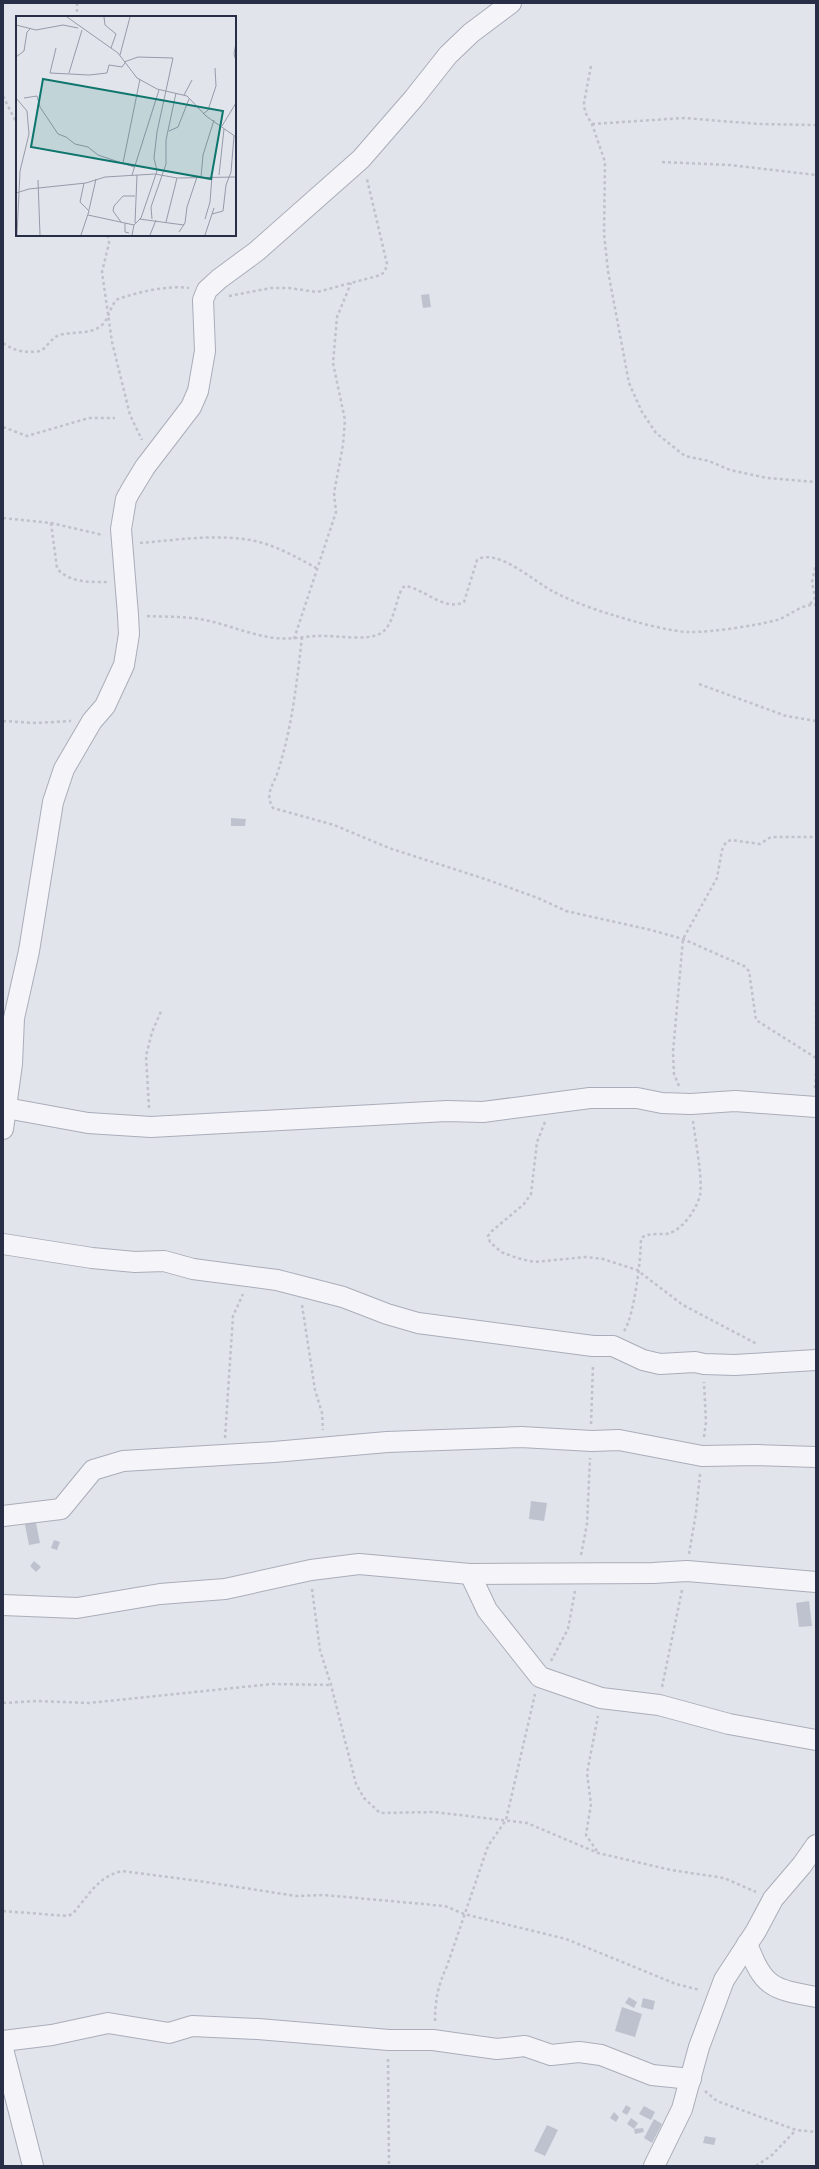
<svg xmlns="http://www.w3.org/2000/svg" width="819" height="2169" font-family="'Nunito Sans',sans-serif">
	<rect width="100%" height="100%" fill="#e1e4eb"/>
	<g fill="#bec2ce">
		<polygon points="429,294 431,307 423,308 421,295"/>
		<polygon points="231,818 246,819 245,826 231,826"/>
		<polygon points="531,1501 547,1503 544,1521 529,1519"/>
		<polygon points="35,1518 40,1543 29,1545 24,1520"/>
		<polygon points="54,1540 60,1542 57,1550 51,1548"/>
		<polygon points="34,1561 41,1567 36,1572 30,1566"/>
		<polygon points="809,1601 812,1626 799,1627 796,1603"/>
		<polygon points="629,1997 637,2002 634,2008 625,2003"/>
		<polygon points="643,1998 655,2001 653,2010 641,2007"/>
		<polygon points="622,2007 642,2014 635,2037 615,2031"/>
		<polygon points="626,2105 631,2108 627,2115 622,2112"/>
		<polygon points="644,2106 655,2112 651,2120 639,2114"/>
		<polygon points="614,2112 619,2117 616,2122 610,2118"/>
		<polygon points="631,2118 638,2123 634,2129 627,2124"/>
		<polygon points="654,2119 662,2124 652,2143 644,2138"/>
		<polygon points="547,2125 558,2130 545,2156 534,2151"/>
		<polygon points="643,2128 644,2132 635,2134 634,2129"/>
		<polygon points="705,2136 716,2138 714,2145 703,2143"/>
	</g>
	<g fill="none" stroke-linecap="round" stroke-linejoin="round">
		<defs>
			<g id="minor">
				<polyline points="6,1108 88,1123 151,1127 447,1111 483,1112 590,1098 637,1098 662,1103 691,1104 735,1101 816,1107"/>
				<polyline points="3,1129 12,1064 14,1018 29,951 53,802 64,769 92,721 105,706 124,665 129,634 128,615 121,529 126,499 131,490 145,467 191,407 198,391 205,351 203,300 207,290 219,279 257,251 361,159 414,98 448,55 471,33 511,3"/>
				<polyline points="3,1244 92,1258 135,1262 164,1261 193,1269 277,1280 343,1297 387,1314 418,1323 593,1346 613,1346 643,1360 660,1364 695,1362 704,1364 735,1365 816,1360"/>
				<polyline points="3,1516 61,1509 93,1470 123,1461 274,1452 387,1442 521,1437 592,1441 619,1440 702,1456 756,1455 816,1457"/>
				<polyline points="470,1574 487,1610 540,1677 601,1698 659,1705 729,1724 816,1740"/>
				<polyline points="3,1605 77,1608 160,1594 225,1589 311,1570 359,1564 470,1574 653,1573 687,1571 816,1582"/>
				<path d="M747 1944C764 1987 771 1989 816 1997"/>
				<polyline points="3,2041 52,2035 108,2023 169,2033 192,2026 258,2029 389,2040 433,2040 497,2049 525,2046 551,2055 579,2052 601,2055 652,2075 691,2079"/>
				<polyline points="3,2049 33,2166"/>
				<polyline points="654,2166 682,2109 699,2047 724,1980 756,1931 773,1899 802,1865 816,1845"/>
			</g>
		</defs>
		<use href="#minor" stroke="#aaadb9" stroke-width="22"/>
		<g stroke="#c0c1ca" stroke-width="2.5" stroke-dasharray="3 3" stroke-linecap="butt">
			<polyline points="77,3 77,17"/>
			<polyline points="591,66 584,103 585,112 592,124 605,162 604,234 608,271 629,383 642,412 656,433 685,456 709,461 730,470 767,478 816,482"/>
			<polyline points="3,96 17,124"/>
			<polyline points="592,124 684,118 759,124 816,125"/>
			<polyline points="662,162 730,165 816,175"/>
			<polyline points="108,235 109,243 102,272 112,342 130,415 142,440"/>
			<polyline points="229,296 271,288 289,288 317,292 381,275 385,271 387,264 367,179"/>
			<path d="M3 343C16 352 26 353 41 351 47 347 51 339 57 336 71 330 90 336 102 325 110 318 109 306 118 299 138 292 168 285 189 288"/>
			<polyline points="3,427 27,436 89,418 115,418"/>
			<polyline points="3,518 51,523 103,535"/>
			<path d="M51 523 57 568C68 583 91 582 107 582"/>
			<path d="M140 543C176 540 214 534 250 540 274 544 298 558 318 569"/>
			<polyline points="810,604 815,598 812,582 816,564"/>
			<path d="M147 616C164 617 182 616 199 619 225 623 249 635 275 638 293 640 309 635 327 636 341 636 369 641 381 633 396 625 396 590 405 586 424 588 444 612 464 602L477 560C497 547 536 583 554 592 573 602 596 610 616 616 636 622 671 632 690 632 714 632 754 626 777 620 790 616 802 603 816 605"/>
			<path d="M302 637C297 681 292 728 278 771 274 785 264 793 273 808L334 825 389 848 488 880 538 898 566 911 651 930 683 939 744 966 749 971 756 1020 816 1058"/>
			<polyline points="294,639 336,512 334,493 343,445 345,420 333,363 337,317 351,283"/>
			<polyline points="699,684 786,716 816,721"/>
			<polyline points="3,721 36,723 71,721"/>
			<polyline points="816,1003 816,1030"/>
			<polyline points="679,1086 674,1074 673,1052 683,939 717,878 722,850 726,842 731,840 760,844 771,837 816,837"/>
			<polyline points="815,1088 816,1073"/>
			<polyline points="149,1108 146,1056 152,1032 162,1009"/>
			<polyline points="545,1122 537,1142 531,1194 524,1204 492,1231 488,1236 490,1242 501,1252 517,1258 534,1262 586,1257 603,1259 637,1270 683,1305 757,1344"/>
			<polyline points="302,1305 315,1390 322,1413 323,1430"/>
			<path d="M624 1331C634 1317 641 1259 641 1239 647 1231 662 1236 670 1233 684 1228 697 1208 700 1195 703 1180 695 1138 693 1121"/>
			<polyline points="591,1424 593,1365"/>
			<polyline points="704,1437 706,1422 704,1382"/>
			<polyline points="225,1438 233,1316 243,1294"/>
			<polyline points="689,1554 696,1513 700,1474"/>
			<polyline points="581,1555 587,1524 590,1458"/>
			<polyline points="312,1589 320,1650 331,1685 356,1784 364,1798 380,1813 434,1812 527,1823 598,1853 671,1870 724,1878 756,1892"/>
			<polyline points="551,1661 568,1629 575,1591"/>
			<polyline points="662,1687 682,1590"/>
			<polyline points="3,1703 37,1701 89,1703 272,1684 331,1685"/>
			<polyline points="597,1851 586,1835 591,1804 587,1773 598,1716"/>
			<path d="M3 1911 68 1916C73 1914 76 1910 79 1906 92 1890 101 1876 122 1871L199 1881 296 1896 324 1895 445 1906 464 1914 566 1939 676 1984 700 1990"/>
			<path d="M435 2021C435 2001 438 1985 447 1966L488 1846 506 1820 535 1694"/>
			<polyline points="388,2059 389,2166"/>
			<polyline points="705,2091 717,2101 796,2130 816,2132"/>
			<polyline points="756,2166 772,2155 796,2130"/>
		</g>
		<use href="#minor" stroke="#f5f5f9" stroke-width="20"/>
	</g>
	<g transform="translate(16 16)">
		<rect width="220" height="220" fill="#e1e4eb"/>
		<path fill="none" stroke="#979ba9" stroke-width="1" d="M51 1 102 37 121 62 141 73 171 80 190 100 220 121M88 1 89 9 100 18 95 32M0 9 20 14 47 9 62 12M220 27 218 38 220 45M40 32 34 57 73 59 91 57 93 49 106 51 109 47M104 39 114 1M0 41 8 35 11 16 15 12M108 46 122 41 157 42 141 116 138 142 141 155 125 202 118 209 116 219M53 57 66 14M168 79 176 64M0 82 11 95 13 118 4 155 1 219M8 82 21 80 24 91 42 118 50 121 59 128 72 131 82 139 118 151M187 98 192 94 200 70 199 52M206 110 220 87M153 115 162 111 173 83M107 147 124 63M116 159 143 74M203 159 208 113M185 161 187 139 198 104M22 164 24 219M0 177 13 173 70 167 89 161 139 158 161 162 220 161M73 194 80 163M196 198 207 195 210 169 215 156 218 120M72 199 118 209M123 203 168 209M136 203 135 191 150 148V124L160 77M189 203 194 186 196 160M105 206 97 195 98 190 107 180H119M150 206 161 162M109 207V216L113 217M119 207 121 159M163 216 169 207 171 191 181 161M65 219 73 195 64 186 68 167M134 219 140 204M189 219 198 192"/>
		<path fill="#0f766e" fill-opacity="0.15" stroke="#0f766e" stroke-width="2" d="M27 63 207 95 195 163 15 131Z"/>
		<rect width="220" height="220" fill="none" stroke="#282e45" stroke-width="2"/>
	</g>
	<rect width="819" height="2169" fill="none" stroke="#282e45" stroke-width="8"/>
</svg>
